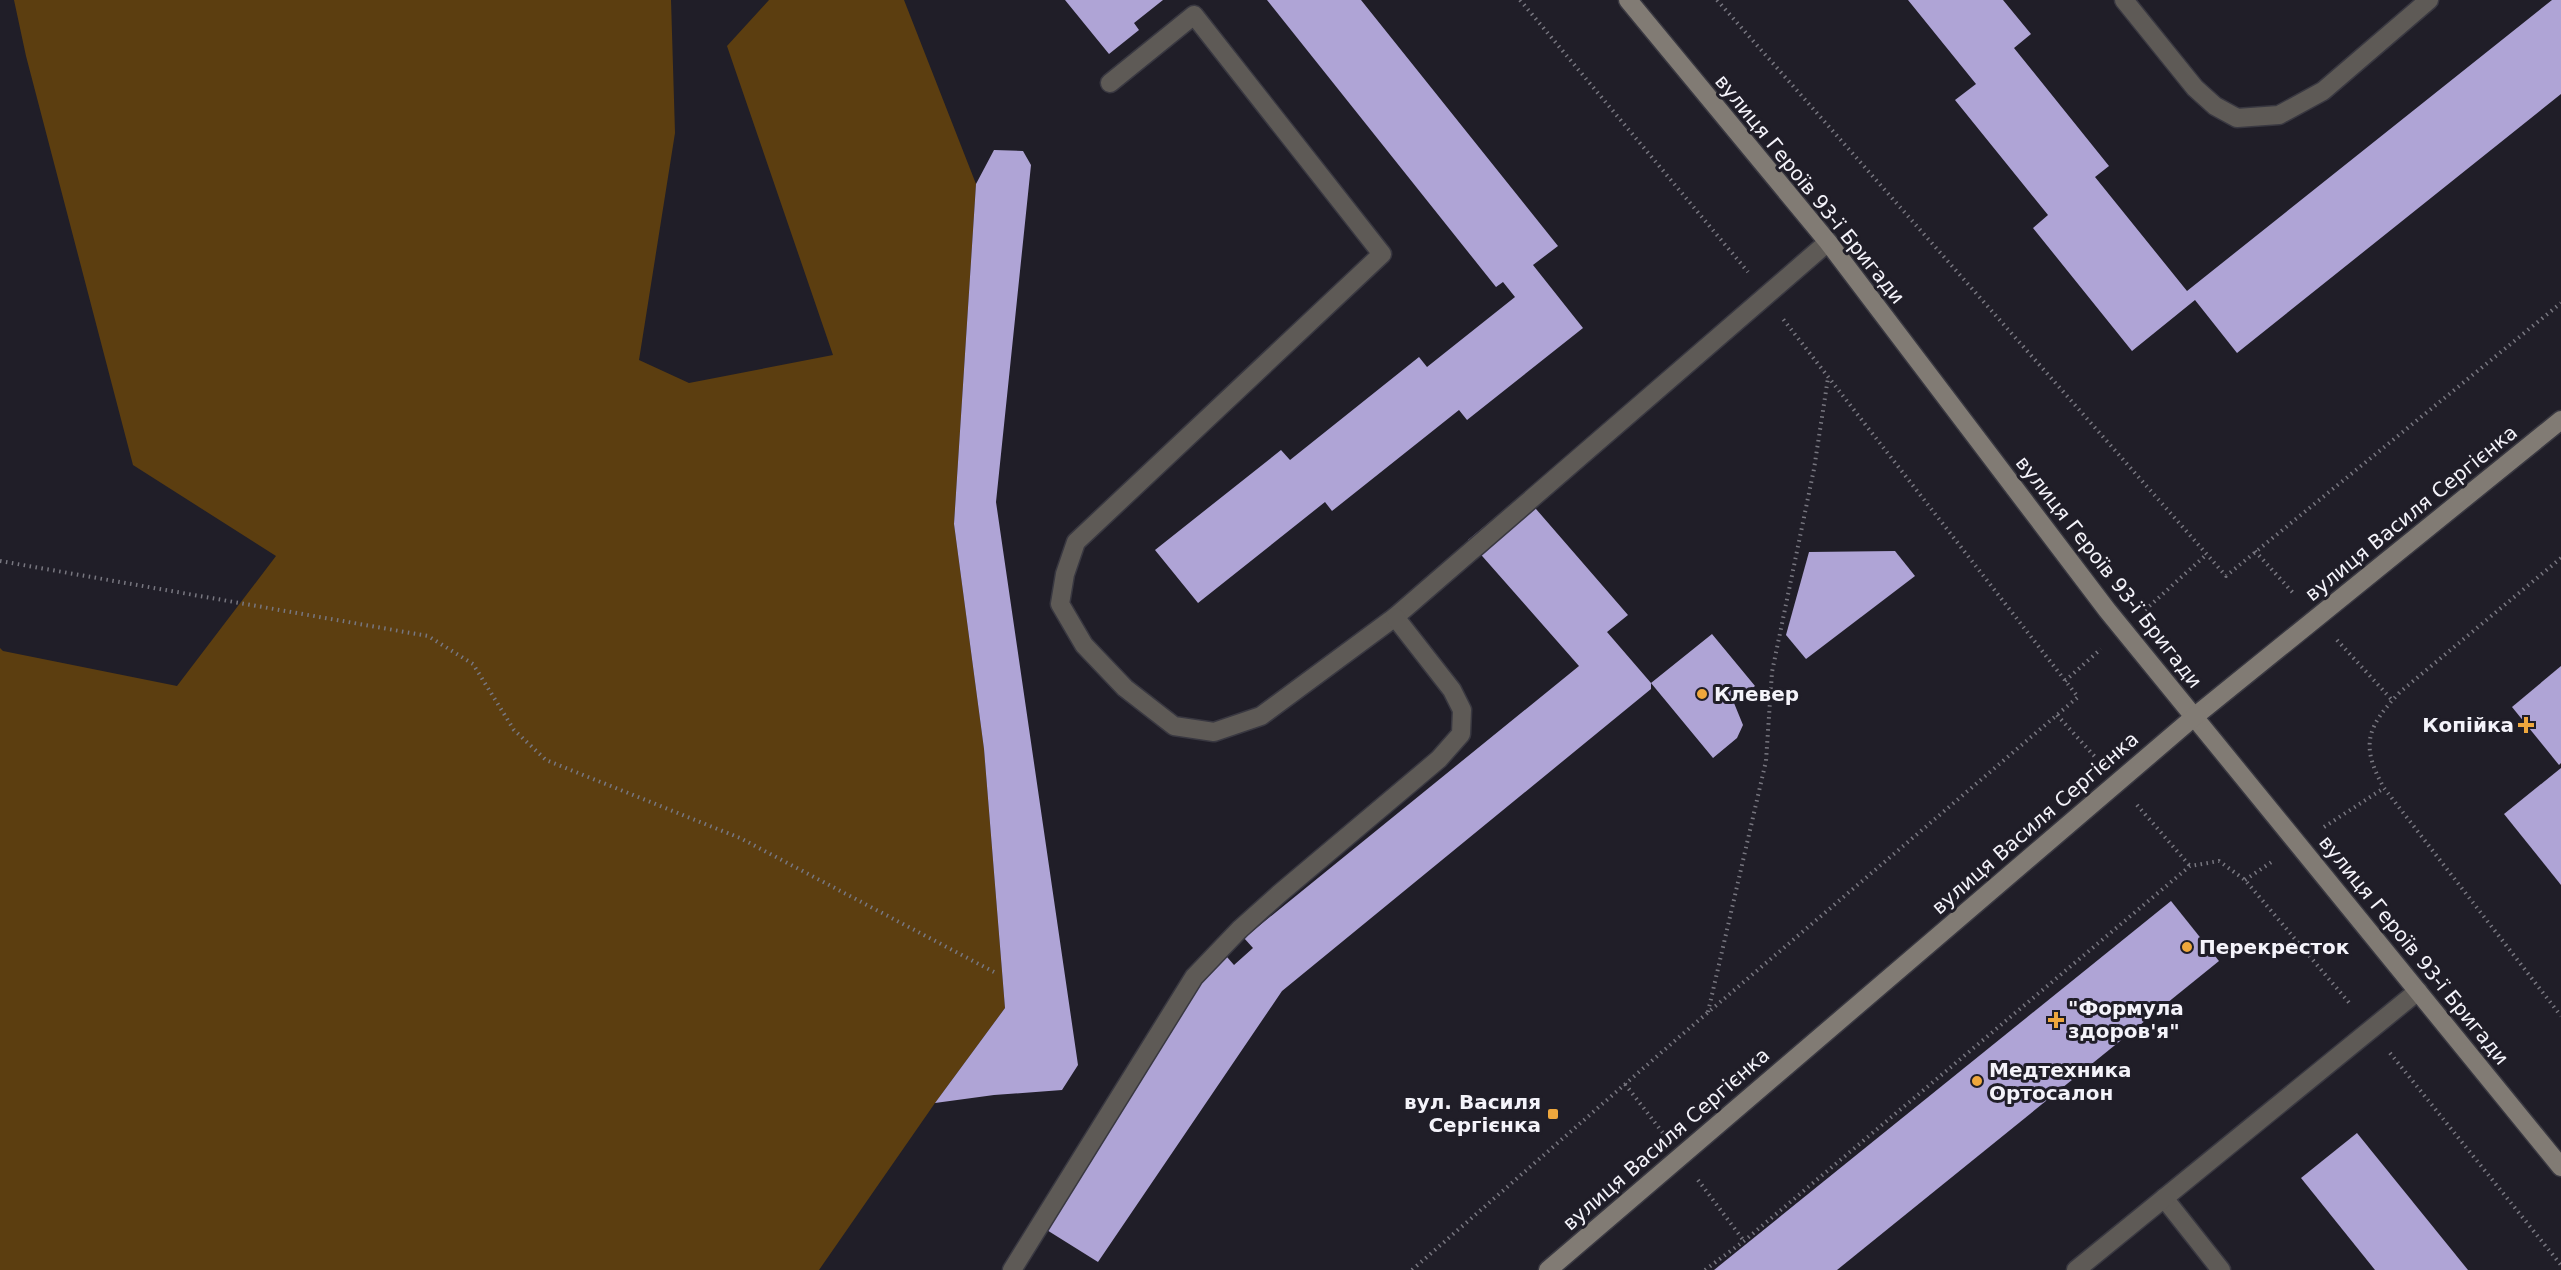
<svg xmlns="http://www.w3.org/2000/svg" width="2561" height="1270" font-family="'DejaVu Sans',sans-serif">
	<rect width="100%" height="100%" fill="#201e28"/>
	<polygon fill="#5c3e10" points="14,0 671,0 675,133 639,360 689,383 833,355 727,46 769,0 904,0 976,184 954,524 984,749 1005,1008 935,1103 819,1270 0,1270 0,648 3,651 177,686 276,556 133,465 26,56"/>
	<g fill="#afa4d6">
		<polygon points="1065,0 1163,0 1134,23 1139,30 1109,54"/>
		<polygon points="1267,0 1361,0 1558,246 1533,265 1583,328 1467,420 1459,410 1332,511 1325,502 1198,603 1155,550 1281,450 1290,460 1419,357 1427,367 1515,297 1503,282 1496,287"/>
		<polygon points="1908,0 2003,0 2031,34 2014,48 2109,166 2095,177 2187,291 2552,0 2561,0 2561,94 2237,353 2195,300 2132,351 2033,228 2048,215 1955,100 1976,84"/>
		<polygon points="994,150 1023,151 1031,165 996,502 1078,1065 1062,1090 994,1095 935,1103 1005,1008 984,749 954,524 976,184"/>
		<polygon points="1523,494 1628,615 1607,632 1651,683 1651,689 1282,991 1098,1262 1042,1227 1194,977 1227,957 1234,965 1253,948 1244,938 1579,666 1468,540"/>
		<polygon points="1895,551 1915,576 1806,659 1786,635 1809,552"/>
		<polygon points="1712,634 1755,686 1734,703 1743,725 1737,738 1713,758 1651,683"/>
		<polygon points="2561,666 2561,763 2559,765 2512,707"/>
		<polygon points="2561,768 2561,885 2504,814"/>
		<polygon points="2171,901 2219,961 1837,1270 1714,1270"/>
		<polygon points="2357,1133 2468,1270 2375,1270 2301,1178"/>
	</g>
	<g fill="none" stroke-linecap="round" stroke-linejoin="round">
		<defs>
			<g id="lane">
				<polyline points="2124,0 2195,88 2215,106 2237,118 2279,115 2323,91 2429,0"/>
				<polyline points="1110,83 1194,15 1382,254 1076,542 1065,574 1060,604 1084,645 1125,688 1174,726 1214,732 1261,716 1395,617 1828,242"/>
				<polyline points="2164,1198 2221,1270"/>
				<polyline points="1012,1270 1194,977 1240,929 1279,894 1439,759 1461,734 1462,710 1452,690 1395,617"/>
				<polyline points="2076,1270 2418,991"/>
			</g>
			<g id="secondary">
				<polyline points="1628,0 1828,242 2107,610 2561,1167"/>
				<polyline points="1548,1270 2194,717 2561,420"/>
			</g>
		</defs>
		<use href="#lane" stroke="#393841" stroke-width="21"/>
		<use href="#secondary" stroke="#393841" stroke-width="21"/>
		<g stroke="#787780" stroke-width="4" stroke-dasharray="1.5 4.5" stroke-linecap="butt">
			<polyline points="1520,0 1748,272"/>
			<polyline points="1717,0 2226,576 2561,303"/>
			<polyline points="2255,551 2295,595"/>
			<path d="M2561 558 2400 692C2368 726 2359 744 2384 788L2561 1016"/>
			<polyline points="0,561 428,636 473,664 514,730 546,760 740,838 994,972"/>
			<polyline points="2145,610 2207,554"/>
			<polyline points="2337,640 2392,700"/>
			<polyline points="2065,681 2101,649"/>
			<polyline points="2057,715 2097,759"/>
			<polyline points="2137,805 2190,866"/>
			<polyline points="2324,827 2384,788"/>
			<polyline points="2245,880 2273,861"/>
			<polyline points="1708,1012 1766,761 1772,672 1814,469 1828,378"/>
			<polyline points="2390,1053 2561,1265"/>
			<polyline points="1625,1084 1663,1133"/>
			<polyline points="1698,1180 1744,1241"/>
			<polyline points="1412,1270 1678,1038 2078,697 1783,319"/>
			<polyline points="1705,1270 1744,1241 2190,866 2219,861 2245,880 2351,1005"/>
		</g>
		<use href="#lane" stroke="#5e5a56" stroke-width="18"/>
		<use href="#secondary" stroke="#817b74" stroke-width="18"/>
	</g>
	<g fill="#eea73d" stroke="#201e28" stroke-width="2">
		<circle cx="1702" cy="694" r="6"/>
		<path d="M2523 716h6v6h6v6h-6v6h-6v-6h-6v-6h6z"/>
		<circle cx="2187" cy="947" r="6"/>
		<path d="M2053 1011h6v6h6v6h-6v6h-6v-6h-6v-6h6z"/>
		<circle cx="1977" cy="1081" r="6"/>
		<rect x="1547" y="1108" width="12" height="12" rx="3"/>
	</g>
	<g text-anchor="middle" stroke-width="6" stroke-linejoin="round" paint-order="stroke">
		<g font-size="20" fill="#f4f3fa" stroke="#201e28">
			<text transform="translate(1810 189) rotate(51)" y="7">вулиця Героїв 93-ї Бригади</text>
			<text transform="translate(2411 513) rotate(-39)" y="7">вулиця Василя Сергієнка</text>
			<text transform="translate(2109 572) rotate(52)" y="7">вулиця Героїв 93-ї Бригади</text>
			<text transform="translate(2035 823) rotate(-41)" y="7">вулиця Василя Сергієнка</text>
			<text transform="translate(2414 950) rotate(51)" y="7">вулиця Героїв 93-ї Бригади</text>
			<text transform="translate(1666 1139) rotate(-41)" y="7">вулиця Василя Сергієнка</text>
		</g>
		<g font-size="20" font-weight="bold" fill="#f4f3fa" stroke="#201e28" text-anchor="start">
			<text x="1714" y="701">Клевер</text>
			<text x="2514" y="732" text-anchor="end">Копійка</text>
			<text x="2199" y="954">Перекресток</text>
			<text x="2068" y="1015">"Формула<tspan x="2068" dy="23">здоров'я"</tspan></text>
			<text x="1989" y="1077">Медтехника<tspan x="1989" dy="23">Ортосалон</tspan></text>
			<text x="1541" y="1109" text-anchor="end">вул. Василя<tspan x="1541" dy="23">Сергієнка</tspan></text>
		</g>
	</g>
</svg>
